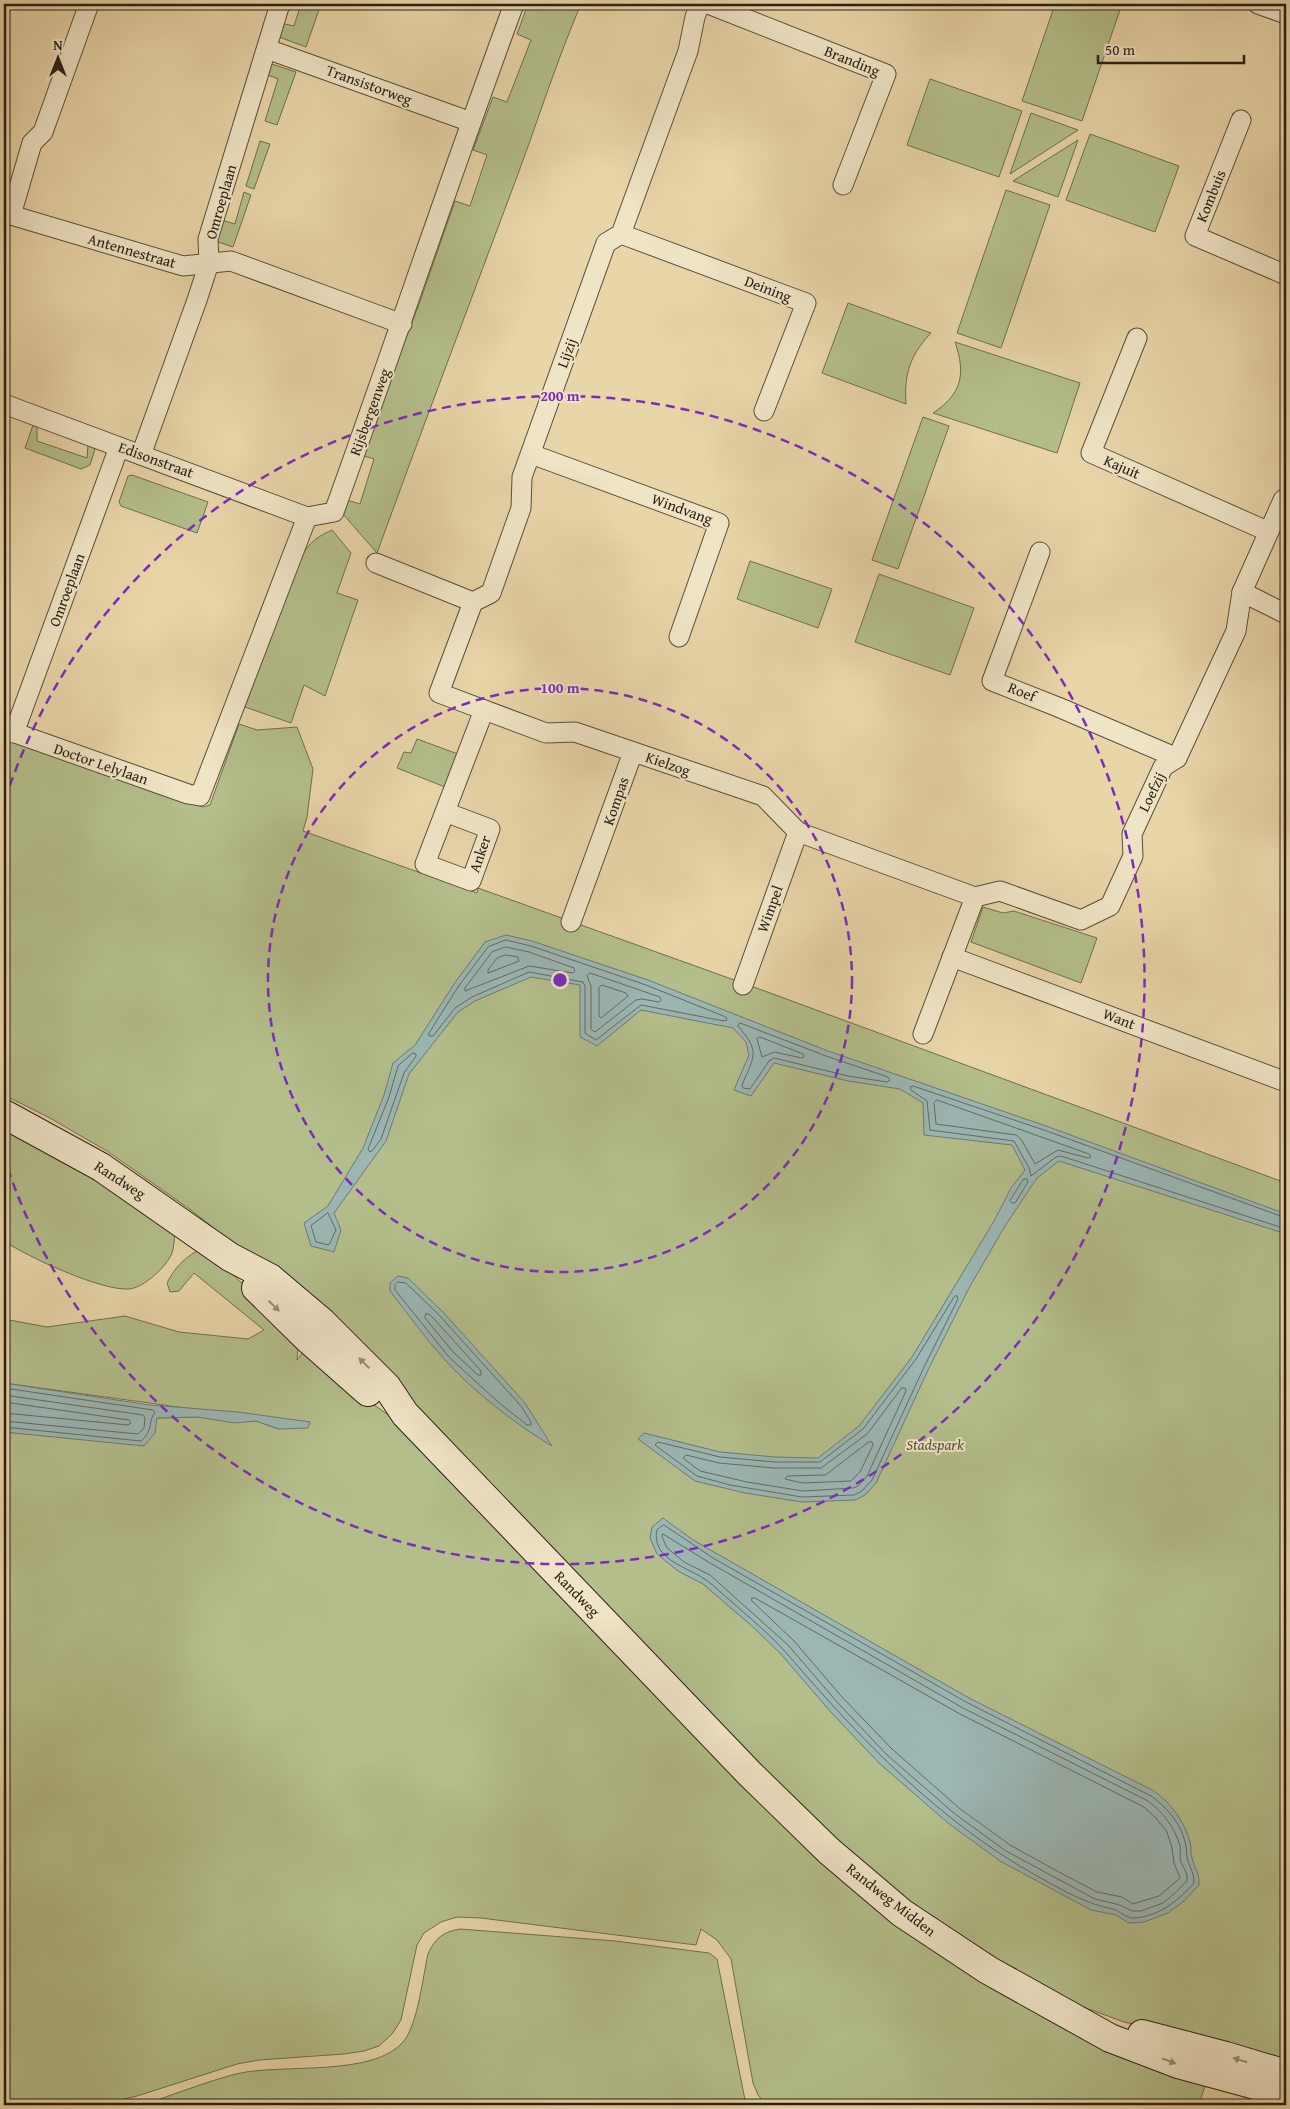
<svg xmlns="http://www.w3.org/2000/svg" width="1290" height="2109" font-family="'Gentium Book Plus',serif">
	<rect width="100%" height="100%" fill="#e8d5a8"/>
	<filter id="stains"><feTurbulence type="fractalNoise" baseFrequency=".004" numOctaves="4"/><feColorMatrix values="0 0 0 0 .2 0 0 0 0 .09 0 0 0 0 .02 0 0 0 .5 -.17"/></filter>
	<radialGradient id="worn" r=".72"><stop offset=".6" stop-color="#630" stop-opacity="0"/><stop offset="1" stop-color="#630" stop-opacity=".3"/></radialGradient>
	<g fill="#b3be8a" stroke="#6e6f50">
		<polygon points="301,4 321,4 306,47 279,37 281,23 294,26"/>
		<path d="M528 4H581C557 60 539 117 518 174 471 300 423 426 377 553L343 514 347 500 360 504 374 459 361 455 418 307 455 201 470 206 487 155 473 150 493 97 507 102 531 40 517 34Z"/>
		<polygon points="1055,4 1122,4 1082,121 1022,101"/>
		<polygon points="272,64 296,72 277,125 265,121 278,79 265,74 268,68"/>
		<polygon points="930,79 1022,111 999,177 907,145"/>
		<polygon points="1031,113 1078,130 1010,174"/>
		<polygon points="1090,134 1179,166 1155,232 1066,200"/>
		<polygon points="1078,140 1058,197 1013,181"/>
		<polygon points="260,141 270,144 254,189 246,186"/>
		<polygon points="1006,190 1050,205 1001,348 957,333"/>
		<polygon points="244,192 251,195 233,247 218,242 217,234 221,220 235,224"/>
		<path d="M848 303 931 333C910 355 904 374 906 404L822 373Z"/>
		<path d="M955 342 1080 383 1057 453 933 413C962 394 966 374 955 342Z"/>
		<polygon points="923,417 949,426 898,569 872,560"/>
		<polygon points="33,425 37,426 37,441 87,458 88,444 95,449 90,465 81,469 25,448"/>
		<polygon points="132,475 208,502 197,533 121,506 119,502 128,476"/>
		<path d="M332 530 351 553 337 593 358 600 325 696 304 685 291 723 245 707 297 564C307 546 312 539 332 530Z"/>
		<polygon points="750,561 832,589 818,628 737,599"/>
		<polygon points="879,574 974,608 950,675 855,642"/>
		<polygon points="239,724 257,730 297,727 313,769 307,817 303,831 477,893 478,888 751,986 1286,1183 1286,2068 1165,2031 1124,2022 1067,2001 984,1954 931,1919 875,1874 792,1801 320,1313 191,1210 107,1151 48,1117 4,1095 4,736 203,807 210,805"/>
		<polygon points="417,739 458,754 445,787 397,768 404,752 411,753"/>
		<polygon points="983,907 1003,913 1014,911 1097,938 1081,983 971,942"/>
		<path d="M4 1125 79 1167 175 1234C174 1240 174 1247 172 1253 167 1266 144 1288 129 1289 101 1291 28 1257 4 1241Z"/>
		<path d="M197 1251 217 1260 302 1339 298 1348 297 1360 309 1344 360 1395 407 1428 521 1548 559 1596 765 1800 868 1898 1207 2079 1199 2105H766L758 2095 753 2083 731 1959 717 1940 701 1929 696 1945 481 1918 457 1917 441 1922 424 1933 417 1945 401 2020 392 2034 379 2046 364 2051 344 2054 259 2060 237 2064 137 2096 99 2105H4V1432L30 1434 157 1418 197 1417 256 1421 279 1429 310 1422 178 1407 4 1383V1319L47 1327 125 1316 179 1332 248 1339 264 1330 194 1273 179 1291 170 1292 167 1283C174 1269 183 1259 197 1251Z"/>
		<path d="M460 1929 615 1941 709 1953 717 1959 746 2105H142C173 2095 205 2082 236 2074 280 2063 374 2078 404 2041 418 2023 423 1976 428 1954 435 1938 443 1932 460 1929Z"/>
	</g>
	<g fill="#9bb6b3" stroke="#6e7a74">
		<polygon points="506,935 532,941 648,980 828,1051 1046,1126 1286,1214 1286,1234 1059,1161 1037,1178 1005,1226 969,1288 928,1370 876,1483 865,1495 855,1500 802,1502 745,1493 695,1481 638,1439 644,1433 720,1452 775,1457 818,1458 859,1426 912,1357 994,1221 1011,1188 1025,1170 1012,1145 924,1135 923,1103 900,1089 848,1081 774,1063 751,1096 734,1090 749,1055 746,1042 733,1028 641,1010 597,1046 580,1037 580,985 531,977 475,1001 458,1012 409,1074 386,1141 334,1213 341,1230 334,1252 311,1246 304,1223 328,1206 363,1148 384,1095 393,1063 415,1045 454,984 485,942"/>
		<path d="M398 1276 408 1278 443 1312 525 1403 552 1446C515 1424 474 1392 445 1360 425 1338 408 1314 390 1291V1283Z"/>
		<polygon points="4,1383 150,1405 238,1412 310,1422 308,1428 279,1429 256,1421 235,1423 197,1417 157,1418 155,1433 144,1446 4,1432"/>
		<path d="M663 1518 693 1540 969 1698 1154 1791C1172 1804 1184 1821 1190 1842 1192 1848 1190 1853 1192 1858 1195 1871 1199 1869 1199 1885L1184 1901 1168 1913 1144 1922 1129 1923 1116 1915 1091 1910 1000 1861 948 1823 879 1763 829 1710 780 1653 753 1627 703 1584 678 1571 657 1554 650 1538 652 1527Z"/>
	</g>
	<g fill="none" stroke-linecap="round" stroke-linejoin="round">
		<g stroke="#626b64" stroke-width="1">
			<polygon points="506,940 531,946 646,985 726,1017 727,1020 724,1021 641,1005 596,1040 585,1033 585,986 583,982 529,972 472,997 455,1008 433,1036 429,1036 429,1033 458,987 488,947"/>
			<polygon points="506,947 529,952 574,968 575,971 573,973 529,966 465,991 465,988 492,952"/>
			<polygon points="506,955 518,957 519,961 488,973 488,970 497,958"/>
			<polygon points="590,973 660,997 661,1000 659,1002 642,999 636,1000 595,1032 591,1029 591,986 587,976"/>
			<polygon points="602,985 626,993 628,996 601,1018 599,1016 599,988"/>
			<path d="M740 1023 826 1056 888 1077 890 1080 887 1082 848 1076 774 1058 769 1061 750 1089 743 1088 742 1085C754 1056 761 1052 738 1026Z"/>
			<polygon points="760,1037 803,1054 804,1057 802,1058 774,1052 762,1057 757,1039"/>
			<polygon points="413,1053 416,1054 416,1056 404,1073 381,1139 372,1151 370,1152 368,1149 389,1097 398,1066"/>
			<polygon points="937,1100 1089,1154 1091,1157 1088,1158 1058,1150 1035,1164 1021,1139 1016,1135 936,1124 934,1103"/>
			<polygon points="1024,1179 1027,1179 1028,1182 1015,1203 1012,1203 1010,1201"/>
			<polygon points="328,1213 336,1230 329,1245 316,1242 311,1226"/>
			<polyline points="1286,1218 1044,1130 913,1086 910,1087 911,1090 927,1101 930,1130 1014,1141 1029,1168 1031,1176 1056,1157 1061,1156 1286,1229"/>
			<polygon points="398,1282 406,1283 439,1315 521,1406 531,1422 531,1425 527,1425 498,1402 449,1357 395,1290 395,1285"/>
			<polygon points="957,1296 958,1299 924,1367 872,1480 862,1491 854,1495 802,1497 730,1485 697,1476 655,1445 658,1442 720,1457 775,1462 820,1462 863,1429 916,1359 954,1297"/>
			<polygon points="426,1314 429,1314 435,1320 481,1371 481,1375 478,1375 454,1353 425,1318"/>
			<path d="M4 1388 153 1410 155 1412C147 1424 154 1429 141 1441L4 1427"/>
			<polygon points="902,1388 905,1388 906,1391 867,1476 858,1486 853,1488 803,1491 747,1482 700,1471 683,1458 686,1455 719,1463 774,1468 821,1468 867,1434"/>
			<polyline points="4,1395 143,1415 145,1418 144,1428 138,1434 4,1421"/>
			<polyline points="4,1402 129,1420 131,1423 128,1425 4,1413"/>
			<polygon points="869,1442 872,1442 873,1445 860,1472 851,1481 803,1483 785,1479 787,1476 825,1475"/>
			<path d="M664 1525 713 1558 966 1702 1151 1796C1168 1808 1182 1825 1186 1846 1187 1851 1186 1856 1188 1861 1191 1870 1194 1873 1194 1883 1178 1901 1158 1917 1133 1918 1126 1918 1120 1911 1113 1909 1085 1904 1061 1889 1037 1876 939 1821 862 1741 789 1656 772 1636 751 1619 732 1602 723 1595 715 1586 706 1580 692 1570 672 1565 661 1551 657 1545 655 1537 657 1530Z"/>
			<path d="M663 1534 710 1563 963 1708 1148 1801C1163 1812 1175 1828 1180 1846 1181 1851 1179 1857 1181 1862 1184 1869 1188 1873 1187 1881L1176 1892 1163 1903 1141 1911H1132L1120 1905 1095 1899 1006 1851 955 1814 887 1755 837 1702 788 1645 710 1575 684 1562 667 1548 662 1537Z"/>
			<polygon points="752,1598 755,1598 960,1714 1144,1807 1156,1818 1167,1832 1172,1848 1174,1863 1180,1878 1159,1896 1133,1904 1122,1897 1097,1892 1057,1871 1010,1845 959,1808 892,1749 842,1697 794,1641 752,1601"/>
		</g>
		<defs>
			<g id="street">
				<polyline points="708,4 886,74 843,185"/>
				<polyline points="1258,4 1286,14"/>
				<polyline points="267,49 471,122"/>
				<polyline points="1241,120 1195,236 1286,275"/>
				<polyline points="4,213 183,266 231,261 402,324"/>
				<polyline points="11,215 32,143 43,132 89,4"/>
				<polyline points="621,234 806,303 764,411"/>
				<polyline points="1137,338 1091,453 1267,531"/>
				<polyline points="4,404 307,517"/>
				<polyline points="531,454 719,523 679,637"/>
				<polyline points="141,455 197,300 209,263 208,239 280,4"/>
				<polyline points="1040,552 992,681 1058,707 1177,758"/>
				<polyline points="376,563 473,602 491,593 521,508 522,477 606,243 621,234 688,51 695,17 700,4"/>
				<polyline points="1242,592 1286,614"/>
				<polyline points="473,602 439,693 546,733 575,732 763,796 798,832 975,897"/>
				<path d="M4 729 188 794 200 796 307 517 334 512C395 343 452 172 514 4"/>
				<polyline points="14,733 119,447"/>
				<polyline points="445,812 490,829 471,881 425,864 484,710"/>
				<polyline points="975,897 1000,891 1081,920 1110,906 1133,856 1132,834 1163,767 1177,758 1236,631 1242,592 1283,500 1286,498"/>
				<polyline points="571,922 633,752"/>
				<polyline points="952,957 1286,1082"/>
				<polyline points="743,985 798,832"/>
				<polyline points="923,1034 975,897"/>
			</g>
			<g id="secondary">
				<polyline points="4,1114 101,1167 230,1257 270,1278 322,1322 387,1387 405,1414 749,1773 829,1851 902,1913 988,1970 1110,2038 1178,2064 1259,2086 1286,2091"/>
				<polyline points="256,1288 308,1339 368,1392"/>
				<polyline points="1142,2034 1226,2056 1286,2074"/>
			</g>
		</defs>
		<use href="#street" stroke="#5a4d3a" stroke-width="21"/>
		<use href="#secondary" stroke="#2a2016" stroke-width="30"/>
		<use href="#street" stroke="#f0e4c6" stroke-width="19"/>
		<use href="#secondary" stroke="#f0e4c6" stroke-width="28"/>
	</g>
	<defs><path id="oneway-solid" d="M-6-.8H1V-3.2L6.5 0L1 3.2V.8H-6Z" transform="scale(1.25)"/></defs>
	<g fill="#978c77">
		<use href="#oneway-solid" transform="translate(274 1306) rotate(44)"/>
		<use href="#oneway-solid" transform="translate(364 1363) rotate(-135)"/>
		<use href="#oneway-solid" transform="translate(1240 2060) rotate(-163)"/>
		<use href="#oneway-solid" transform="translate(1169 2061) rotate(21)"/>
	</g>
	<g fill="none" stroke="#7b2cbf" stroke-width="2.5" stroke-dasharray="9 6">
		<circle cx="560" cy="980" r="292"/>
		<path d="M5 800A584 584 0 1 1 5 1160"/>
	</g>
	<g text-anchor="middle" stroke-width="4" stroke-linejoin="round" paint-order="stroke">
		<g font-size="15" fill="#2a2016" stroke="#f0e4c6">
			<text transform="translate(852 61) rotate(22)" y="5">Branding</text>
			<text transform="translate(369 85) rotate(20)" y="5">Transistorweg</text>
			<text transform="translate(1211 196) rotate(-68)" y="5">Kombuis</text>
			<text transform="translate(221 202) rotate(-74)" y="5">Omroeplaan</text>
			<text transform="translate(132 251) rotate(16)" y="5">Antennestraat</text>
			<text transform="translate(768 289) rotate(21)" y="5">Deining</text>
			<text transform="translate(567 353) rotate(-70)" y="5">Lijzij</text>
			<text transform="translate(370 412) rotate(-70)" y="5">Rijsbergenweg</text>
			<text transform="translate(156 460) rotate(20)" y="5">Edisonstraat</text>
			<text transform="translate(1122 467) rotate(24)" y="5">Kajuit</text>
			<text transform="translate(682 509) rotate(20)" y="5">Windvang</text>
			<text transform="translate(67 590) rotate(-70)" y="5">Omroeplaan</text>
			<text transform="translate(1022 692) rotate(22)" y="5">Roef</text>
			<text transform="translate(101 764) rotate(19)" y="5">Doctor Lelylaan</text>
			<text transform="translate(668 764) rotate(19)" y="5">Kielzog</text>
			<text transform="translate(1152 792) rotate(-64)" y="5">Loefzij</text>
			<text transform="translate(616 801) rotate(-71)" y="5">Kompas</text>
			<text transform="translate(480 854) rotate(-71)" y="5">Anker</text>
			<text transform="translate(770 909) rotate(-70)" y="5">Wimpel</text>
			<text transform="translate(1119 1019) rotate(21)" y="5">Want</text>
			<text transform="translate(120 1180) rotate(33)" y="5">Randweg</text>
			<text transform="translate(577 1594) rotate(46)" y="5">Randweg</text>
			<text transform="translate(891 1900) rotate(38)" y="5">Randweg Midden</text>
		</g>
		<g font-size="15" font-style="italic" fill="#534f39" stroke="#f0e4c6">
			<text x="935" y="1450">Stadspark</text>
		</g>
	</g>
	<circle cx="560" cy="980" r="8" fill="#7b2cbf" stroke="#f0e4c6" stroke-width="2.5"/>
	<g font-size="15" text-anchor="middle" font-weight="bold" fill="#7b2cbf" stroke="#f0e4c6" stroke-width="4" stroke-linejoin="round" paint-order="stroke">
		<text x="560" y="401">200 m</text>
		<text x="560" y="693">100 m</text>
	</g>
	<rect width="1290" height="2109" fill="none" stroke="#e8d5a8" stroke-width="20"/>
	<rect x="5" y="5" width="1280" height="2099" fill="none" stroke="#2a2016" stroke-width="2.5"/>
	<rect x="10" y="10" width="1270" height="2089" fill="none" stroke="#2a2016"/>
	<g transform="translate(58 58)" stroke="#f0e4c6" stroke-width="4" paint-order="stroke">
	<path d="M0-4L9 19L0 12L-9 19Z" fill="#2a2016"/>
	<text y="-8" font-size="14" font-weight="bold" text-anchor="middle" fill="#2a2016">N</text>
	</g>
	<path d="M1098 55v8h146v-8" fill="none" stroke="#2a2016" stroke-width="2.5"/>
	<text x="1105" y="55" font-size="15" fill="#2a2016" stroke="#f0e4c6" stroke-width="4" paint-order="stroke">50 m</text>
	<rect width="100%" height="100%" filter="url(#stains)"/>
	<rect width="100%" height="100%" fill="url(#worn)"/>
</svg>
